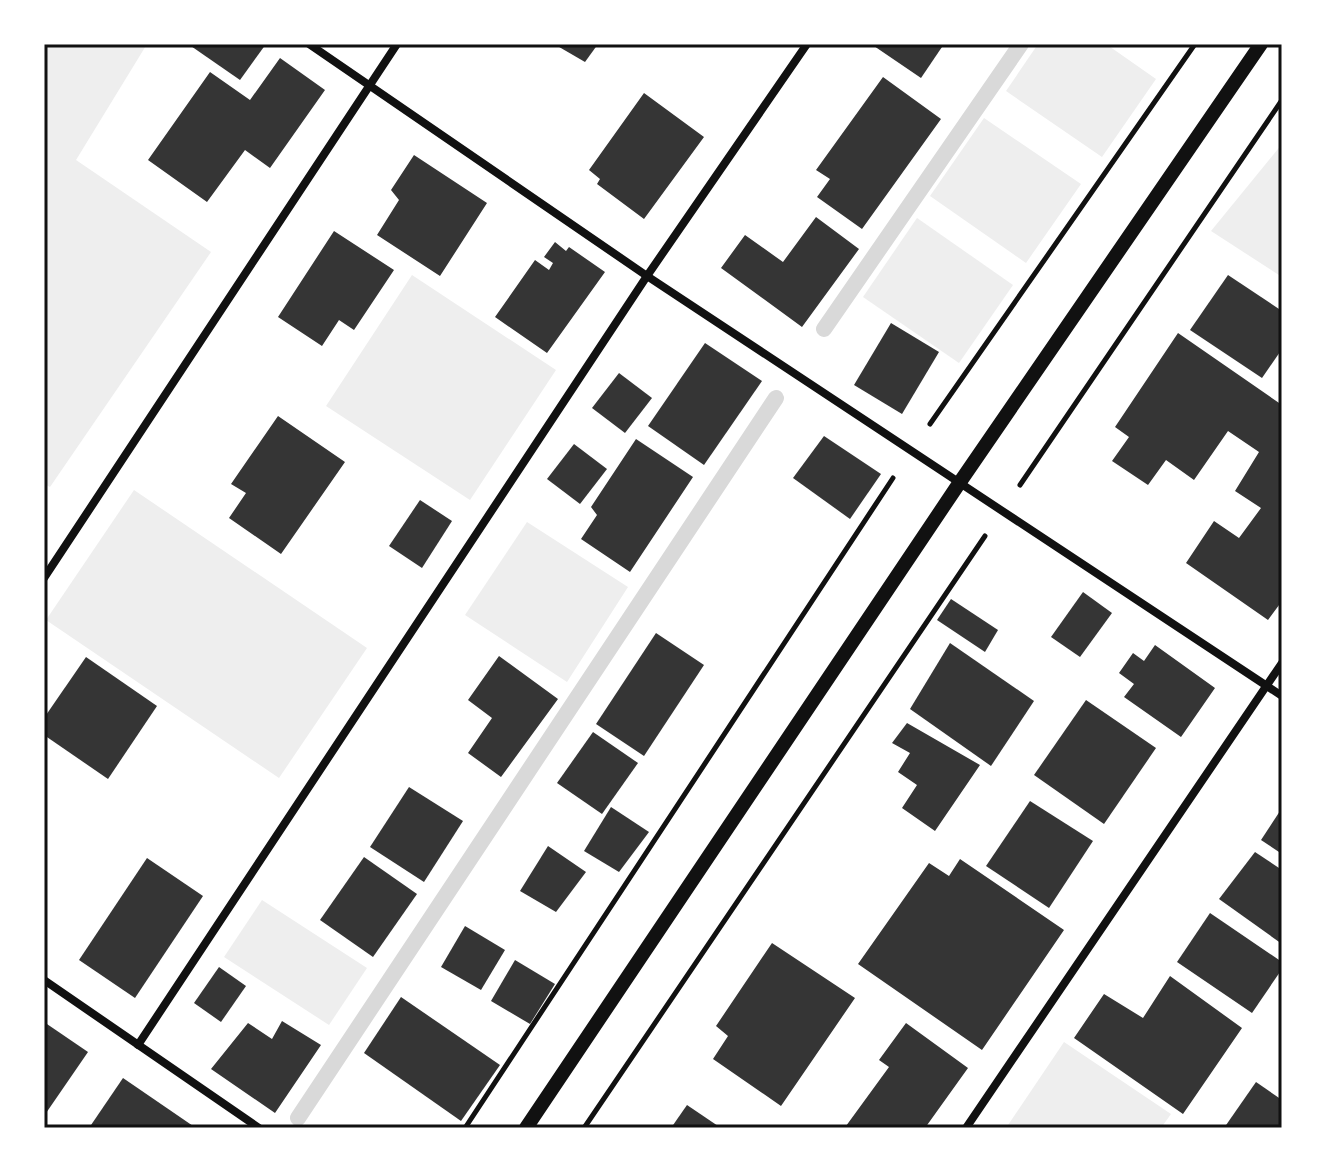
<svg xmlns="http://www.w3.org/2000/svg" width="1326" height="1172" font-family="Figtree,sans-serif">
	<rect width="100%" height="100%" fill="#fff"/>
	<g fill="#eee">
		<polygon points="44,44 147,44 76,160 211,252 50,487 44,484"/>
		<polygon points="1038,44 1106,44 1156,79 1102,157 1006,91"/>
		<polygon points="984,118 1081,184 1026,263 930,196"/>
		<polygon points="1282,144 1282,277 1211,231"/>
		<polygon points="917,218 1013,285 959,363 863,297"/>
		<polygon points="412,275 556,370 470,500 326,406"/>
		<polygon points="134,490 367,648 279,778 46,620"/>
		<polygon points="527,522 628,587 567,682 465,615"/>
		<polygon points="262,900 367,968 329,1025 224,957"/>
		<polygon points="1064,1042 1171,1114 1161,1128 1006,1128"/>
	</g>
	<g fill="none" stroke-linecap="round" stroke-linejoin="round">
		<g stroke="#d9d9d9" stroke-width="16">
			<polyline points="824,329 1021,44"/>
			<polyline points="298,1118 776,398"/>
		</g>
	</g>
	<g fill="#353535">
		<polygon points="188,44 266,44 240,80"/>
		<polygon points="554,44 598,44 585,62"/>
		<polygon points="871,44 944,44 921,78"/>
		<polygon points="280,58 325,90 270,168 245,150 207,202 148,160 210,72 250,100"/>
		<polygon points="883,77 941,119 862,229 817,197 830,179 816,170"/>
		<polygon points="644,93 704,137 644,219 597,184 600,179 589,170"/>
		<polygon points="414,155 487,203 440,276 377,235 399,200 391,190"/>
		<polygon points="816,217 859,249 802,327 721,268 745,235 783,262"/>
		<polygon points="334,231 394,270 354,330 339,320 322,346 278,317"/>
		<polygon points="555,242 566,251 569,247 605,272 547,353 495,317 535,260 549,270 553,263 544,257"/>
		<polygon points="1228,275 1282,311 1282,349 1262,378 1190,330"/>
		<polygon points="891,323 939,352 902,414 854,385"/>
		<polygon points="1178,333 1282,405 1282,601 1268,620 1186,563 1214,521 1239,538 1261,508 1235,491 1259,452 1228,431 1194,480 1166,460 1148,485 1112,461 1129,437 1115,427"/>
		<polygon points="705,343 762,381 704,465 648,426"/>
		<polygon points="619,373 652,398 625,433 592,408"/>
		<polygon points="278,416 345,462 281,554 229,518 246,493 231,484"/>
		<polygon points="824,436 881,474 850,519 793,478"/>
		<polygon points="636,439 693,477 630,572 581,539 597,515 591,507"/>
		<polygon points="574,444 607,469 580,504 547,479"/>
		<polygon points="420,500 452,521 422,568 389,546"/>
		<polygon points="1083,592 1112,613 1080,657 1051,637"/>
		<polygon points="951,599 998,630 985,652 937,620"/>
		<polygon points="656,633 704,665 644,756 596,724"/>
		<polygon points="950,643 1034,701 991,766 910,709"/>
		<polygon points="1155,645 1215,688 1181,737 1124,697 1134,684 1119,673 1133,653 1144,661"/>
		<polygon points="499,656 558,699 501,777 468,753 492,718 468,700"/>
		<polygon points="86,657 157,706 108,779 44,735 44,718"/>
		<polygon points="1086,700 1156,748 1104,824 1034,775"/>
		<polygon points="907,723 980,765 935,831 902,808 917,785 898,772 910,753 892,743"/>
		<polygon points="593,732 638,763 602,814 557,783"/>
		<polygon points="409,787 463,821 424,882 370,847"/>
		<polygon points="1030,801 1093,841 1049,908 986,866"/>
		<polygon points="611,807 649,832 619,872 584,851"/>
		<polygon points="1282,808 1282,854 1261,840"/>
		<polygon points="548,846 586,872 556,912 520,891"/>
		<polygon points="1255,852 1282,870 1282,944 1219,899"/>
		<polygon points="364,857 417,894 373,957 320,920"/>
		<polygon points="147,858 203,896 135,998 79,960"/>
		<polygon points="960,859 1064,930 982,1050 858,964 929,863 949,876"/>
		<polygon points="1210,913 1282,962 1282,969 1252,1013 1177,962"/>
		<polygon points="465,926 505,950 481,990 441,967"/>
		<polygon points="772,943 855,998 781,1106 713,1059 728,1036 716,1026"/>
		<polygon points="515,960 555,984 530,1024 491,1001"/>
		<polygon points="219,967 246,986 221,1022 194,1003"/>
		<polygon points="1170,976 1242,1028 1183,1114 1074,1038 1104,994 1143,1018"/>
		<polygon points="401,997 500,1065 461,1121 364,1053"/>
		<polygon points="282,1021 321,1045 275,1113 211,1069 248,1023 272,1039"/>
		<polygon points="44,1022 88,1052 44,1116"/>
		<polygon points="906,1023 968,1068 925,1128 849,1128 846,1126 889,1067 879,1060"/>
		<polygon points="123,1078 196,1128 89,1128"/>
		<polygon points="1256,1082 1282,1100 1282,1128 1224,1128"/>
		<polygon points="687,1105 721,1128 671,1128"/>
	</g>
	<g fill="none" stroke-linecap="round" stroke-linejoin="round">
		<g stroke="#111" stroke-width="5">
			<polyline points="930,424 1195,44"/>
			<polyline points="1020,485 1282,100"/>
			<polyline points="465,1128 893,478"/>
			<polyline points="584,1128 985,536"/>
		</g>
		<g stroke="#111" stroke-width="8">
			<polyline points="309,44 647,276 1282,696"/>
			<polyline points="44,578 397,44"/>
			<polyline points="44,980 259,1128"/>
			<polyline points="138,1045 647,276 807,44"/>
			<polyline points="966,1128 1282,663"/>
		</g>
		<polyline stroke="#111" stroke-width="14" points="526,1128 960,482 1261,44"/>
	</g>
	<rect width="1326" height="1172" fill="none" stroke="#ffffff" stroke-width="92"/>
	<rect x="46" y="46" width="1234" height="1080" fill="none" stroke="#111" stroke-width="3"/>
</svg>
